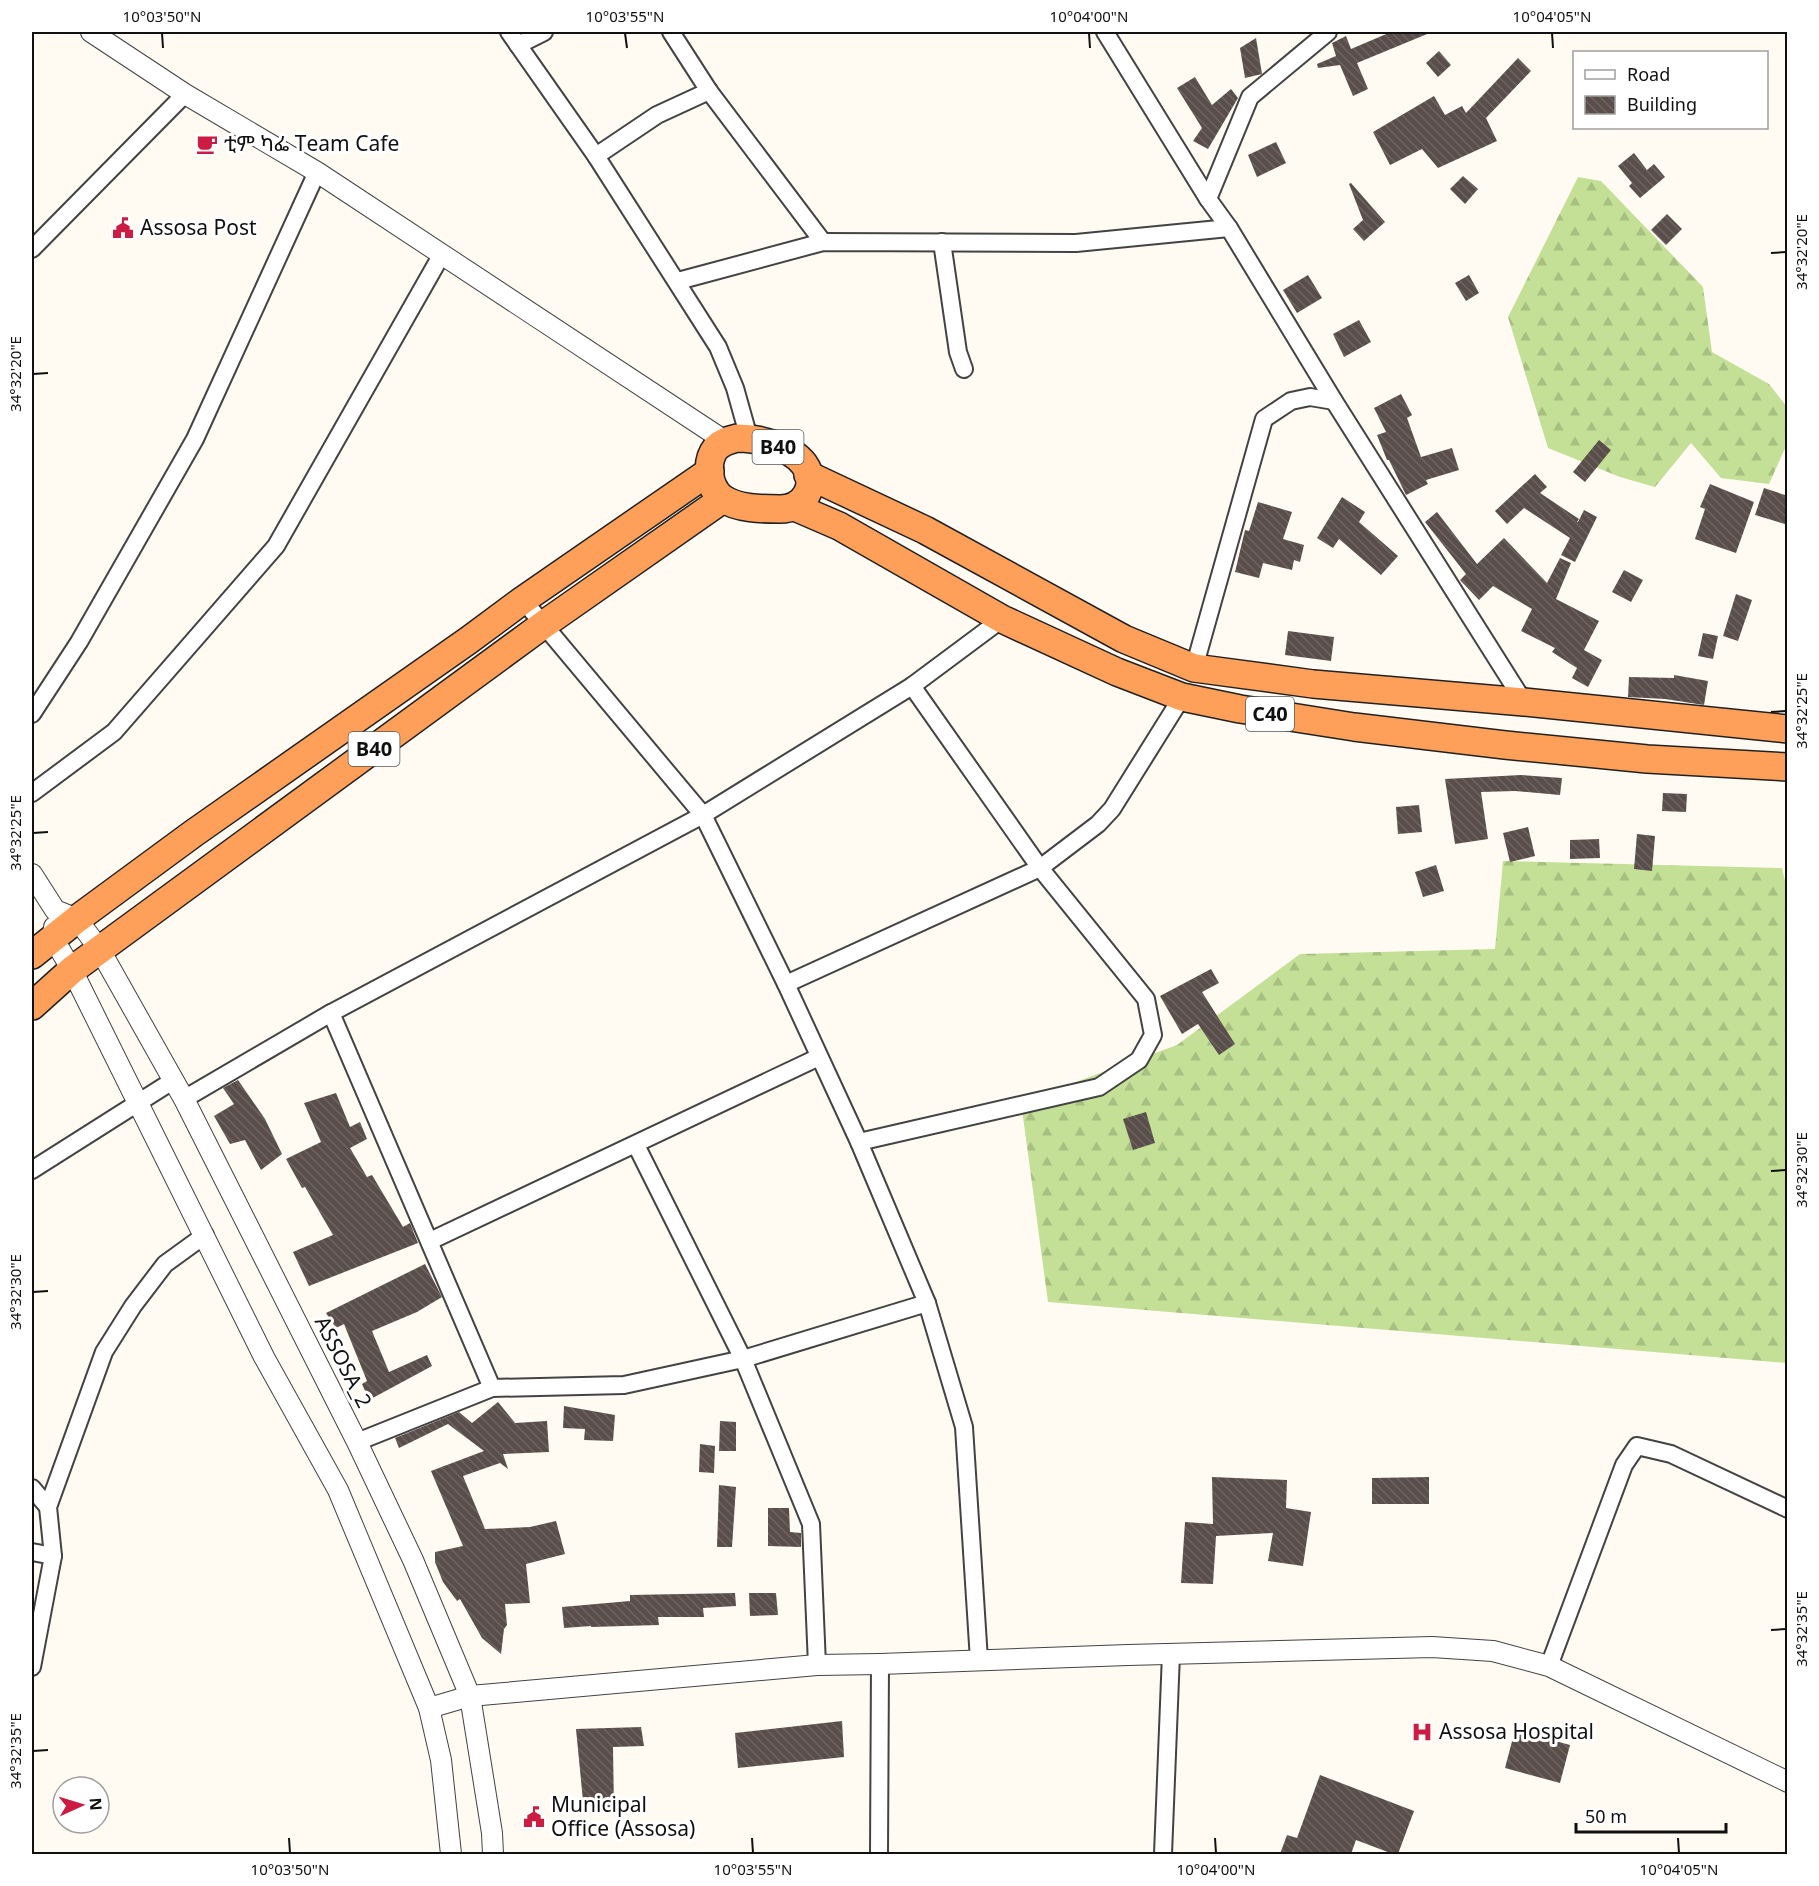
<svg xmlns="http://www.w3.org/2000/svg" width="1819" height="1886" font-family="Georgia,'Noto Sans Ethiopic',serif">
	<defs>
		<pattern id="forest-firs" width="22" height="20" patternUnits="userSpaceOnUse" patternTransform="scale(1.5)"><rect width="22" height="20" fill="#c4e097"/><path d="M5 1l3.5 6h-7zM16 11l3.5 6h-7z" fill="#a7bf81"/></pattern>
		<pattern id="building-back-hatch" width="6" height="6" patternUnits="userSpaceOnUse" patternTransform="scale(1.5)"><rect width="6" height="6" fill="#5a4e4b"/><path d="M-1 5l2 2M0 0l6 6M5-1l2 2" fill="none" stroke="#6d6361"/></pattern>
	</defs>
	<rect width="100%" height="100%" fill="#fffbf3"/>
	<g fill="url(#forest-firs)">
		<polygon points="1578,177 1601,181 1703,287 1712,352 1769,384 1787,407 1787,444 1769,484 1721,478 1691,443 1655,487 1620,477 1548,448 1508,317"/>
		<polygon points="1503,861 1782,868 1788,894 1787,1363 1048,1302 1021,1102 1177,1045 1300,954 1495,949"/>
	</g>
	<g fill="url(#building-back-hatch)">
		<polygon points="1391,32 1432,32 1357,63 1368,89 1353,96 1340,65 1318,68 1317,64 1336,56 1332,43 1346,36 1351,49"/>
		<polygon points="1256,38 1262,74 1245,78 1240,48"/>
		<polygon points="1439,51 1451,65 1438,77 1426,63"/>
		<polygon points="1518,58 1531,71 1486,118 1497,141 1438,168 1422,149 1390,165 1373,132 1434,96 1445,115 1462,106 1466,113"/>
		<polygon points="1195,77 1212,105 1231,89 1238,98 1208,149 1193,141 1202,128 1177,88"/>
		<polygon points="1276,142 1286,163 1257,177 1248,155"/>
		<polygon points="1634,153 1647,170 1654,164 1665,177 1640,198 1629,186 1632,183 1618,166"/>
		<polygon points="1463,176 1478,189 1465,204 1450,189"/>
		<polygon points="1351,183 1385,222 1364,241 1353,229 1363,220 1349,184"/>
		<polygon points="1667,214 1682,229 1666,245 1651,230"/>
		<polygon points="1308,275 1322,298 1297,313 1283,290"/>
		<polygon points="1469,275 1479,293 1466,301 1455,283"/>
		<polygon points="1359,320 1371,342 1344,357 1333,334"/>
		<polygon points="1401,394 1412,415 1407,418 1421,457 1452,448 1459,470 1426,480 1428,484 1406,495 1389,460 1387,460 1377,435 1386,432 1374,408"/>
		<polygon points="1599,440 1611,450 1585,482 1573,472"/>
		<polygon points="1535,474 1547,487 1540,493 1579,519 1577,522 1578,522 1584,510 1597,517 1575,562 1561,555 1570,538 1524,508 1507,524 1495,511"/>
		<polygon points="1710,484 1754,502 1736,553 1695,539 1705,509 1700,507"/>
		<polygon points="1764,488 1788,496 1788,525 1755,515"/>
		<polygon points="1342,497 1365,512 1359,522 1398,556 1381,575 1339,539 1333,548 1317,538"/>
		<polygon points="1258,502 1292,512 1283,539 1304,545 1300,562 1294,560 1292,570 1263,563 1259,578 1235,572 1245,530 1249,531"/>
		<polygon points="1437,512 1477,564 1504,538 1547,583 1560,558 1571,563 1556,599 1599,621 1584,650 1602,660 1588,687 1572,678 1577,668 1552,652 1555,648 1521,631 1532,609 1493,586 1479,600 1460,580 1466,574 1425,522"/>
		<polygon points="1624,570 1643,580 1631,602 1612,592"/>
		<polygon points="1736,594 1752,600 1738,641 1723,636"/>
		<polygon points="1288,631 1334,637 1331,661 1285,655"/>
		<polygon points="1703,633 1718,636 1713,659 1698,656"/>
		<polygon points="1674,675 1708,681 1704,705 1665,699 1628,697 1629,677 1674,678"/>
		<polygon points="1521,775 1562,778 1560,795 1515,791 1481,792 1488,839 1455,844 1445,779"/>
		<polygon points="1663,793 1687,794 1686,812 1662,811"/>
		<polygon points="1419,805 1422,832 1398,834 1396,807"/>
		<polygon points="1528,827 1535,856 1510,862 1503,833"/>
		<polygon points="1637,834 1655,836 1652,871 1634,869"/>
		<polygon points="1599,839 1600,858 1570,859 1570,840"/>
		<polygon points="1436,865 1444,891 1423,897 1415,872"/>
		<polygon points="1211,969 1219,983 1202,992 1235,1044 1219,1055 1198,1024 1182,1034 1160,996"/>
		<polygon points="238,1080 265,1119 282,1154 261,1170 245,1140 230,1144 214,1116 234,1104 223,1088"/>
		<polygon points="336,1093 350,1127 360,1122 367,1139 350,1148 367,1177 372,1175 403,1227 410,1223 418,1243 309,1286 293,1252 333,1235 305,1187 302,1188 286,1159 321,1142 304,1103"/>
		<polygon points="1146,1112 1155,1143 1133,1150 1123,1119"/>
		<polygon points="425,1264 442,1297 417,1312 372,1331 389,1372 427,1355 432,1366 369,1400 362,1384 367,1381 344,1324 336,1328 326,1313"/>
		<polygon points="498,1402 515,1423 547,1421 549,1452 503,1454 508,1469 500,1463 463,1476 485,1529 530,1527 556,1521 565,1554 526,1564 530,1603 505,1604 507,1625 504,1629 501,1654 482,1638 460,1599 457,1601 443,1582 435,1562 435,1552 463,1546 431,1471 484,1451 448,1424 399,1448 395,1438 459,1412 472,1423"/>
		<polygon points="564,1406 615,1415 613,1441 584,1440 585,1429 563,1428"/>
		<polygon points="720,1421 736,1422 736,1451 719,1451"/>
		<polygon points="700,1444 715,1446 714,1473 699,1472"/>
		<polygon points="1212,1477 1287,1480 1286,1508 1311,1512 1303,1566 1268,1561 1273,1533 1216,1536 1213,1584 1181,1583 1185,1522 1213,1524"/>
		<polygon points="1429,1477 1429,1504 1372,1504 1372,1478"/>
		<polygon points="719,1485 736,1487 732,1547 717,1547"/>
		<polygon points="768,1508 789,1508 790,1532 801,1533 801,1547 768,1546"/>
		<polygon points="735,1593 736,1606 703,1608 704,1617 658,1617 659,1625 591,1627 591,1626 564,1628 562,1607 630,1601 630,1595"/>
		<polygon points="749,1593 776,1593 778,1615 750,1616"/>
		<polygon points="842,1721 844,1757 738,1768 735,1733"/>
		<polygon points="641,1727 644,1746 613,1747 614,1810 584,1811 576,1729"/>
		<polygon points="1515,1730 1570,1745 1560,1783 1505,1768"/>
		<polygon points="1320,1775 1414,1811 1398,1854 1393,1854 1356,1840 1351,1854 1280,1854 1287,1835 1297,1838"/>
	</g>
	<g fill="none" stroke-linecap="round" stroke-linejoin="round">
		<defs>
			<g id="minor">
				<polyline points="509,32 596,156 718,347 735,388 749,438"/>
				<polyline points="671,32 709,91 823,242"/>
				<polyline points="1105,32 1208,199 1229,228 1334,401 1524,702"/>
				<polyline points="518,45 544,32"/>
				<polyline points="596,156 657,115 709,91"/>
				<polyline points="1208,199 1250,97 1328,32"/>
				<polyline points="942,242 958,352 964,369"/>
				<polyline points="32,249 185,94"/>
				<polyline points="678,281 823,242 1076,243 1229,228"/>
				<polyline points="523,600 703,815 786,984 859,1142 927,1303 964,1427 979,1660"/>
				<polyline points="1194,668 1264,419 1291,401 1310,397 1334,401"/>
				<polyline points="32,714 79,642 195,439 317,172"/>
				<polyline points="32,793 114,732 276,546 442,254"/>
				<polyline points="786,984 1040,868 1098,824 1112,809 1182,697"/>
				<polyline points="331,1013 492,1388 624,1385 743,1359 927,1303"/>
				<polyline points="184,1099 331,1013 703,815 912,686 1002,619"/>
				<polyline points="859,1142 1099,1087 1139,1060 1153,1035 1146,999 1040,868 912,686"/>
				<polyline points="636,1145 743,1359 811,1524 817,1665"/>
				<polyline points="32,1170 174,1080"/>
				<polyline points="430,1241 819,1057"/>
				<polyline points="357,1442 492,1388"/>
				<polyline points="32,1488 48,1507"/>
				<polyline points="32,1552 53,1556"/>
				<polyline points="1549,1666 1624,1465 1637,1446 1671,1454 1788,1509"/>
				<polyline points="32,1667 53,1556 48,1507 104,1352 133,1306 165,1264 205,1235"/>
				<polyline points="879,1854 880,1664"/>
				<polyline points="1163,1854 1171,1654"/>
			</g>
			<g id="tertiary">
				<polyline points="91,32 185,94 317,172 725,441"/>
				<polyline points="32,874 55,910 77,919 100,950 184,1099 357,1442 413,1560 470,1696 492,1833 493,1854"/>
				<polyline points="54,927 53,938 72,970 264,1357 338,1490 429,1708 441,1760 451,1854"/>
				<polyline points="429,1708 470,1696 817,1665 880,1664 1128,1655 1432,1647 1493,1651 1549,1666 1788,1782"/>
			</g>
			<g id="trunk">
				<path d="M737 438C758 438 790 446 804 464 819 485 804 509 780 509 763 509 737 509 722 498 708 487 705 462 716 448 722 442 729 440 737 438Z"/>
				<polyline points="808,475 925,530 1124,639 1194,668 1313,684 1524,702 1788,729"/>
				<polyline points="795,507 839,526 1002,619 1117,672 1182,697 1240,709 1354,727 1505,745 1647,759 1788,767"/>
				<polyline points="32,955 77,919 194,833 469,640 523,600 710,471"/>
				<polyline points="32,1006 72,970 543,625 723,499"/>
			</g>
		</defs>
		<use href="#minor" stroke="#434343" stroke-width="20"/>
		<use href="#tertiary" stroke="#434343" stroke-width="22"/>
		<use href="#trunk" stroke="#212121" stroke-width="30"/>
		<use href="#minor" stroke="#fff" stroke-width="16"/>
		<use href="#tertiary" stroke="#fff" stroke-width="20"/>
		<use href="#trunk" stroke="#ffa05a" stroke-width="27"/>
	</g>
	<path fill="none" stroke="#101010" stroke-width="2" d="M162 33 163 48M625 33 627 48M1089 33 1090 48M1552 33 1553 48M1771 253 1786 252M33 374 48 373M1771 712 1786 711M33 833 48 832M1771 1171 1786 1170M33 1292 48 1291M1771 1630 1786 1629M33 1751 48 1750M289 1838 290 1853M752 1838 753 1853M1215 1838 1216 1853M1678 1838 1679 1853"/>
	<defs>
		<symbol id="cafe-bare" viewBox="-9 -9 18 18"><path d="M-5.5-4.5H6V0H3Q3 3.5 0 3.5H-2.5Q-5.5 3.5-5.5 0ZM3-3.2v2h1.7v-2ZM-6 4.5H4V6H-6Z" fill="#cc1c43" stroke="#fff" stroke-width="2.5" paint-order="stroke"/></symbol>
		<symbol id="civic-bare" viewBox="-9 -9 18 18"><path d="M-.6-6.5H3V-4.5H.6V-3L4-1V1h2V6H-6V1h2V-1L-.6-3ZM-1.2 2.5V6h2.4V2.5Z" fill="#cc1c43" stroke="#fff" stroke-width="2.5" paint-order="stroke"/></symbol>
		<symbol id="hospital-bare" viewBox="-9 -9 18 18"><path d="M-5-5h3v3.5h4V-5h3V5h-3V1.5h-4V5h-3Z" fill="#cc1c43" stroke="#fff" stroke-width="2.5" paint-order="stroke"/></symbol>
	</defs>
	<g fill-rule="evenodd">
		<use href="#cafe-bare" x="192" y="129" width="30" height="30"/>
		<use href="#civic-bare" x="108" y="213" width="30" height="30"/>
		<use href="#hospital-bare" x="1407" y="1717" width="30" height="30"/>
		<use href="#civic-bare" x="519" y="1802" width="30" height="30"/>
	</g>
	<g text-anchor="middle" stroke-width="6" stroke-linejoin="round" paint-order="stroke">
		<g fill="#fff" stroke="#585858" stroke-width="1.5">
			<rect x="752.5" y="430" width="51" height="34" rx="4.5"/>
			<rect x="1246" y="697" width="48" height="34" rx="4.5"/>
			<rect x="348.5" y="732" width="51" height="34" rx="4.5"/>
		</g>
		<g font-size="20" font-weight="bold" fill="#101010">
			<text x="778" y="454">B40</text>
			<text x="1270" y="721">C40</text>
			<text x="374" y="756">B40</text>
		</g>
		<g font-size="21" fill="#101010" stroke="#fff" text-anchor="start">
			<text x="224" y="151">ቲም ካፌ Team Cafe</text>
			<text x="140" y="235">Assosa Post</text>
			<text x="1439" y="1739">Assosa Hospital</text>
			<text x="551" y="1812">Municipal<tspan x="551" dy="24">Office (Assosa)</tspan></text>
		</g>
		<g font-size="21" fill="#101010" stroke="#fff">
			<text transform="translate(343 1362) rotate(63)" y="7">ASSOSA_2</text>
		</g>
	</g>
	<rect width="1819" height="1886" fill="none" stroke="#ffffff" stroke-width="66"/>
	<rect x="1573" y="51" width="195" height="78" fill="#ffffff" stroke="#9f9f9f" stroke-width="1.5"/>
	<rect x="1585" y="70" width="30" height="9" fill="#ffffff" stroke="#9f9f9f" stroke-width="1.5"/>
	<text x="1627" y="81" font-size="18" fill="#101010">Road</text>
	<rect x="1585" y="96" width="30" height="18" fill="url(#building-back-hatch)" stroke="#9f9f9f" stroke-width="1.5"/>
	<text x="1627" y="111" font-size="18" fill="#101010">Building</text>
	<g transform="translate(81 1805) rotate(86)"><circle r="28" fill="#ffffff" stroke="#9f9f9f" stroke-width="1.5"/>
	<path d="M0-4.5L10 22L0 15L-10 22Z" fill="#cc1c43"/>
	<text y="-9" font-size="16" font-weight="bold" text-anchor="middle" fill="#101010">N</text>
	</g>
	<path d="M1576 1823v9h150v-9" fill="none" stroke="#101010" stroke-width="3"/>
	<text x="1585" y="1823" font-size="18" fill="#101010" stroke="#ffffff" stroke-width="4.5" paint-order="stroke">50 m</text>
	<rect x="33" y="33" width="1753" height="1820" fill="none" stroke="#101010" stroke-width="2"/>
	<g font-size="15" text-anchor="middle" fill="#101010">
		<text x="162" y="22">10°03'50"N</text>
		<text x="625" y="22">10°03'55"N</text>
		<text x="1089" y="22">10°04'00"N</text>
		<text x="1552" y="22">10°04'05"N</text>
		<text transform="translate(1802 252) rotate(-90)" y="5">34°32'20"E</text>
		<text transform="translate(16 374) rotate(-90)" y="5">34°32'20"E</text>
		<text transform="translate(1802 711) rotate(-90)" y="5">34°32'25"E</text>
		<text transform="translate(16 833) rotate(-90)" y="5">34°32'25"E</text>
		<text transform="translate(1802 1170) rotate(-90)" y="5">34°32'30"E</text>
		<text transform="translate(16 1292) rotate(-90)" y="5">34°32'30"E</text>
		<text transform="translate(1802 1629) rotate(-90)" y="5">34°32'35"E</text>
		<text transform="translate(16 1751) rotate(-90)" y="5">34°32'35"E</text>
		<text x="290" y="1875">10°03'50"N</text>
		<text x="753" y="1875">10°03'55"N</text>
		<text x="1216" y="1875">10°04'00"N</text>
		<text x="1679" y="1875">10°04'05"N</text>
	</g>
</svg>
